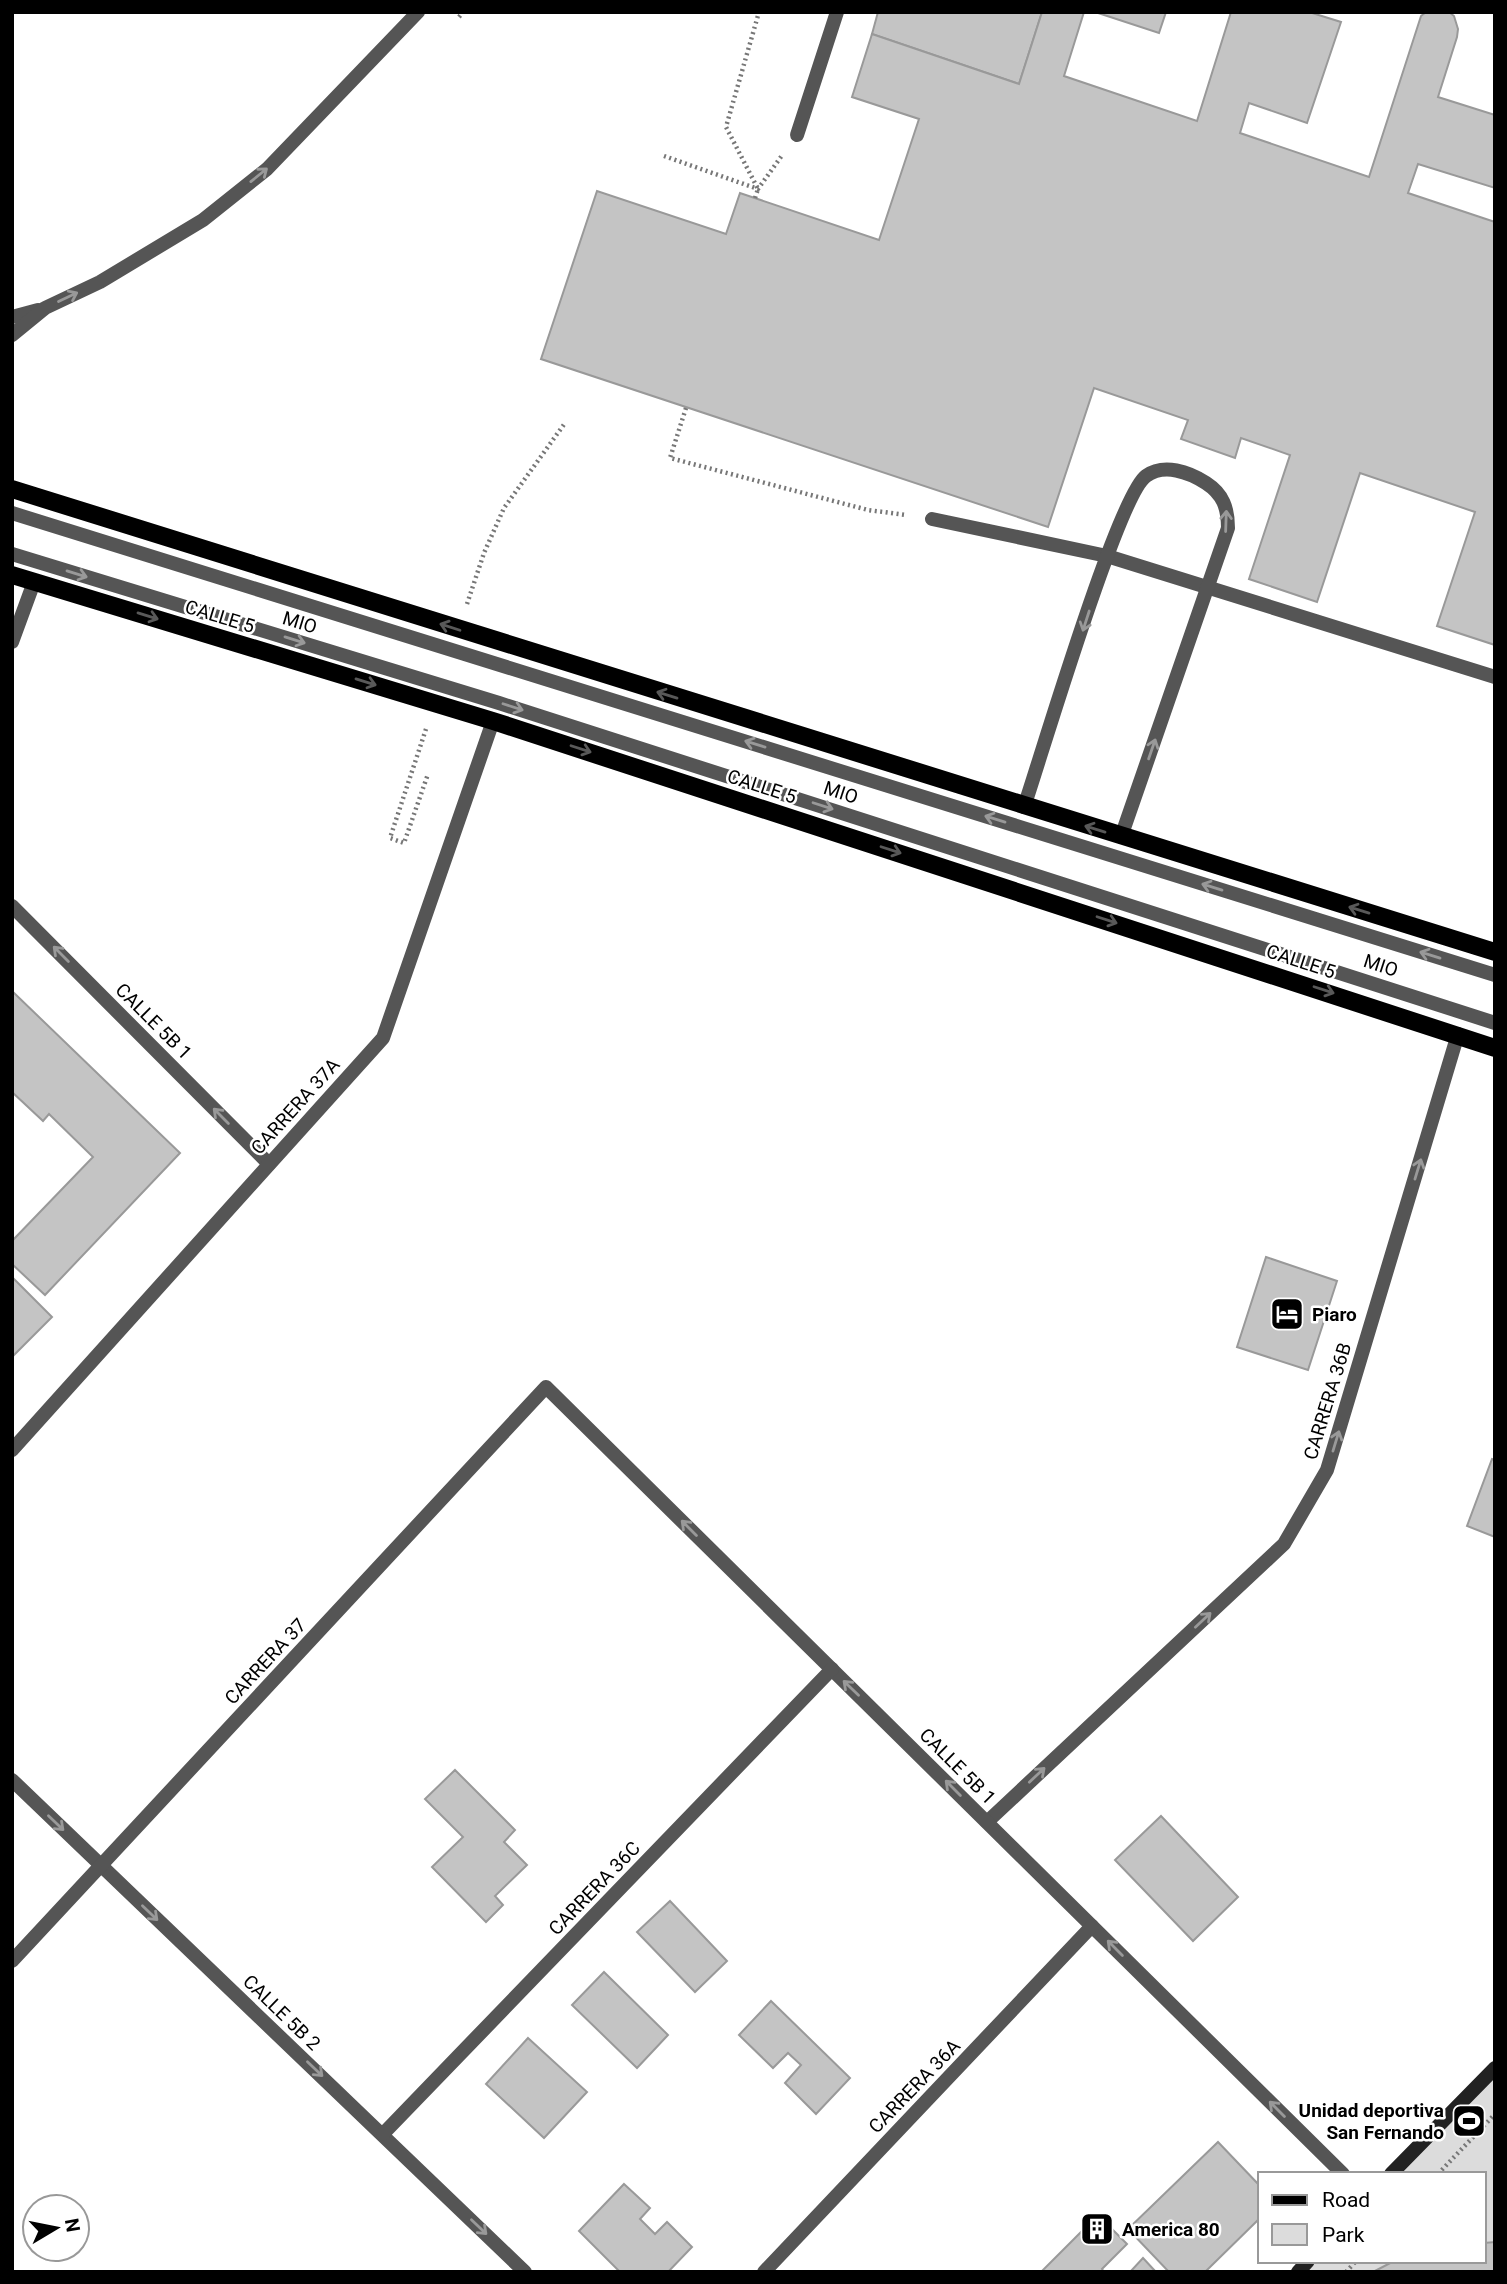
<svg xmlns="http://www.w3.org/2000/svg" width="1507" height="2284" font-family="Roboto,sans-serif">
	<rect width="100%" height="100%" fill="#fff"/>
	<polygon fill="#dcdcdc" points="1495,2068 1495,2272 1298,2272 1308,2261 1484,2261 1484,2174 1391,2174"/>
	<g fill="#c4c4c4" stroke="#999" stroke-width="2">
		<polygon points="878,12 1042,12 1019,84 872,34"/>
		<polygon points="1042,12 1084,12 1064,76 1197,121 1231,12 1309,12 1341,22 1307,123 1249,103 1240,133 1369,177 1421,16 1426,12 1449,12 1454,16 1458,29 1457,37 1438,97 1495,115 1495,188 1418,164 1408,193 1495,222 1495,645 1437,626 1475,512 1360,473 1317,602 1249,579 1290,455 1241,438 1235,458 1181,439 1188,420 1094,388 1048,527 541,359 597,191 726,234 740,193 879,240 919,119 852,97 872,34 1019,84"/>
		<polygon points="1095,12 1166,12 1159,33"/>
		<polygon points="12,991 180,1153 45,1295 12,1264 12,1241 93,1157 49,1114 43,1121 12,1092"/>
		<polygon points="1266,1257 1337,1281 1308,1370 1237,1347"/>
		<polygon points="12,1277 52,1317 12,1357"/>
		<polygon points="1492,1459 1495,1460 1495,1537 1467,1526"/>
		<polygon points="455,1770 515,1830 504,1842 527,1865 495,1896 503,1905 486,1922 432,1867 463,1837 425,1799"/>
		<polygon points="1161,1816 1238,1897 1193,1941 1115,1860"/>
		<polygon points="670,1901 727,1961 695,1992 637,1932"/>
		<polygon points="604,1972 668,2035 637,2068 572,2005"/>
		<polygon points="771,2001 850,2078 816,2114 785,2083 801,2065 788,2053 773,2068 739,2035"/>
		<polygon points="528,2038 587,2092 544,2138 486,2084"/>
		<polygon points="1218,2142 1260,2186 1260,2218 1205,2272 1169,2272 1128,2229"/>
		<polygon points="624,2184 650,2208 640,2219 655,2234 667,2222 692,2247 668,2272 620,2272 579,2231"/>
		<polygon points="1098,2215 1127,2244 1102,2269 1104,2272 1041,2272"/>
		<polygon points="1495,2242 1495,2272 1373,2272 1394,2261 1484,2261 1484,2243"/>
		<polygon points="1143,2258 1156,2272 1130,2272"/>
	</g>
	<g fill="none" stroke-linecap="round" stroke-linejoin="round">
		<g stroke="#777" stroke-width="4.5" stroke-dasharray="2 3.5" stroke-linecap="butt">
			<polyline points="459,17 463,12"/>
			<polyline points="664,156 758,189 783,154"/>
			<polyline points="755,198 758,189 726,127 759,12"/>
			<polyline points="686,408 670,458 868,510 906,515"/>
			<polyline points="467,604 484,553 504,508 565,423"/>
			<polyline points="426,729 390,838 404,843 428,774"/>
			<polyline points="1438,2174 1495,2114"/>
			<polyline points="1346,2272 1356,2261"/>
		</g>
		<g stroke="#555" stroke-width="14">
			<polyline points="797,135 837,12"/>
			<polyline points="12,513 1495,975"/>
			<polyline points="932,519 1107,556 1495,677"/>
			<polyline points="12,554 499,703 1495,1023"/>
			<path d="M1024 807C1041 757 1118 496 1146 476 1164 463 1189 472 1206 483 1223 494 1228 508 1228 528L1121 837"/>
		</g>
		<g stroke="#555" stroke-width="14">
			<polyline points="12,317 38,310"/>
			<polyline points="12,335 45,308 100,282 203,220 267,169 418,12"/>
			<polyline points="12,642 34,582"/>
			<polyline points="12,906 269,1164"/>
			<polyline points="12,1450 383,1038 493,721"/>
			<polyline points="12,1780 525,2272"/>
			<polyline points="987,1822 1284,1544 1327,1470 1458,1034"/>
			<polyline points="12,1961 546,1387 1343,2174"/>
			<polyline points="383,2134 832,1669"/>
			<polyline points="764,2272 1092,1926"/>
		</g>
		<g stroke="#222" stroke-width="14">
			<polyline points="1391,2174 1495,2068"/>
			<polyline points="1298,2272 1308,2261"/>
		</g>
		<g stroke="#000" stroke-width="18">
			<polyline points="12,489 1495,952"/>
			<polyline points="12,575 493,721 1495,1048"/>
		</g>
	</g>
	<defs><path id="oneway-shaft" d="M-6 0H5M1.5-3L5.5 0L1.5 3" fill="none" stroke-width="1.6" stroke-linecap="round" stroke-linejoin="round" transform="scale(1.75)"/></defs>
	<g stroke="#999">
		<use href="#oneway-shaft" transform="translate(259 175) rotate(-39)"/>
		<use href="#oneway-shaft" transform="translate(68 297) rotate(-25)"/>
		<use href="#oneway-shaft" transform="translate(1226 521) rotate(-88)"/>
		<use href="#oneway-shaft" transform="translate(77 574) rotate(17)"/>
		<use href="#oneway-shaft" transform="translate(1086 621) rotate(108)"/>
		<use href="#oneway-shaft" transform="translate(295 640) rotate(17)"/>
		<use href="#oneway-shaft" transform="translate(513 707) rotate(18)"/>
		<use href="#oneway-shaft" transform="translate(755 744) rotate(-163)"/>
		<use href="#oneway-shaft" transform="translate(1152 749) rotate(-71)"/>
		<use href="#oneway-shaft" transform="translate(823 806) rotate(18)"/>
		<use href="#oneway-shaft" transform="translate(995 819) rotate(-163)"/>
		<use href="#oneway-shaft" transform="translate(1212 887) rotate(-163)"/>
		<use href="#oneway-shaft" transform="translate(61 954) rotate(-135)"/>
		<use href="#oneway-shaft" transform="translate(1430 955) rotate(-163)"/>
		<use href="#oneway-shaft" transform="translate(221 1116) rotate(-135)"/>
		<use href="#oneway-shaft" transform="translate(1418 1169) rotate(-73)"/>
		<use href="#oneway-shaft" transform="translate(1336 1441) rotate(-73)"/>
		<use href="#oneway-shaft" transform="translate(689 1528) rotate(-135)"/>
		<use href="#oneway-shaft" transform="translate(1203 1620) rotate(-43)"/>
		<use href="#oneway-shaft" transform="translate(851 1688) rotate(-136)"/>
		<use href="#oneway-shaft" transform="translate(1037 1775) rotate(-43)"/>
		<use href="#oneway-shaft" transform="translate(953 1788) rotate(-135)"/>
		<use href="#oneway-shaft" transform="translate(56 1823) rotate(44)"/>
		<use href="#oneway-shaft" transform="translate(150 1913) rotate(44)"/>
		<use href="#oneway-shaft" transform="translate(1115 1948) rotate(-135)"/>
		<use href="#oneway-shaft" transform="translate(315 2069) rotate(44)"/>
		<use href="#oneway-shaft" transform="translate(1277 2109) rotate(-135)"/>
		<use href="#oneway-shaft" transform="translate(479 2227) rotate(44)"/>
	</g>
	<g stroke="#595959">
		<use href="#oneway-shaft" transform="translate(148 616) rotate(17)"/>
		<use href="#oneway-shaft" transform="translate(450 627) rotate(-162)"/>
		<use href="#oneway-shaft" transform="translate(366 682) rotate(17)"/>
		<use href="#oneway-shaft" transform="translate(667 695) rotate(-163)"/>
		<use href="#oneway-shaft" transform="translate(581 749) rotate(18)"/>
		<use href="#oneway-shaft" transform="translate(1095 829) rotate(-163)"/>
		<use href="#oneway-shaft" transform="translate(891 850) rotate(18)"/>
		<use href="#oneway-shaft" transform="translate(1359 910) rotate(-163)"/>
		<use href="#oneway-shaft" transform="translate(1107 920) rotate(18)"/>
		<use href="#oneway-shaft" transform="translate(1324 990) rotate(18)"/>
	</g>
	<defs>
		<symbol id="hotel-square" viewBox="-11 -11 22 22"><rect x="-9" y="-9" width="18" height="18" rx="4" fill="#000" stroke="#fff"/><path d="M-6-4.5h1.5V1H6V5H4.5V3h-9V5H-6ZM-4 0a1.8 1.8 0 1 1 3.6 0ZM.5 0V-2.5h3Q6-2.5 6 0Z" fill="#fff"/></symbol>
		<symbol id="stadium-square" viewBox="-11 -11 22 22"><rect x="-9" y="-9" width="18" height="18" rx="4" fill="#000" stroke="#fff"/><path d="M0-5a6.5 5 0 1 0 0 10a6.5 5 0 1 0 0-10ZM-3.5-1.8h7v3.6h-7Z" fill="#fff"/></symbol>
		<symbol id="building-square" viewBox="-11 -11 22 22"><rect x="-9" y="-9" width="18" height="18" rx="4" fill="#000" stroke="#fff"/><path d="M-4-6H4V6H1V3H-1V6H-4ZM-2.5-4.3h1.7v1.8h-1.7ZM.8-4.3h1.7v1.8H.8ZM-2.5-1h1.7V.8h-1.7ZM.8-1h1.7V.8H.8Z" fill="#fff"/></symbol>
	</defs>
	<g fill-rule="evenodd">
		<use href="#hotel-square" x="1268" y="1295" width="38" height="38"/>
		<use href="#stadium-square" x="1450" y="2102" width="38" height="38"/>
		<use href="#building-square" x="1078" y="2210" width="38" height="38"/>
	</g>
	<g text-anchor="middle" stroke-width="5" stroke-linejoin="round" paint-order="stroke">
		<g font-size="19" fill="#000" stroke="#fff">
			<text transform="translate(220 616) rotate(17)" y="7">CALLE 5</text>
			<text transform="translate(300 622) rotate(17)" y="7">MIO</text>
			<text transform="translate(762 786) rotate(18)" y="7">CALLE 5</text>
			<text transform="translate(841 792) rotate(18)" y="7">MIO</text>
			<text transform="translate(1301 961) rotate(18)" y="7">CALLE 5</text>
			<text transform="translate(1381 965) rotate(18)" y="7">MIO</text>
			<text transform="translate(154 1021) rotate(45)" y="7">CALLE 5B 1</text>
			<text transform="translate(295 1106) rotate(-48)" y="7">CARRERA 37A</text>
			<text transform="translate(1327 1401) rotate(-73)" y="7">CARRERA 36B</text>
			<text transform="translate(265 1661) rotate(-47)" y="7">CARRERA 37</text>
			<text transform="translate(958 1766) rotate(45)" y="7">CALLE 5B 1</text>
			<text transform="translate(594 1888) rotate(-46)" y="7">CARRERA 36C</text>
			<text transform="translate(282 2012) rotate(44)" y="7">CALLE 5B 2</text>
			<text transform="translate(914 2086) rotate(-46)" y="7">CARRERA 36A</text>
		</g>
		<g font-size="19" font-weight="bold" fill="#000" stroke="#fff" text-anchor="start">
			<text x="1312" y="1321">Piaro</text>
			<text x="1444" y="2117" text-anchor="end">Unidad deportiva<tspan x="1444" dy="22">San Fernando</tspan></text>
			<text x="1122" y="2236">America 80</text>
		</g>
	</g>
	<rect width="1507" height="2284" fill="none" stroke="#000000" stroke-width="28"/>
	<rect x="1258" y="2172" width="228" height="91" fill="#ffffff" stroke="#999999" stroke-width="2"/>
	<rect x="1272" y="2195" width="35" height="10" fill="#000000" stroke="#999999" stroke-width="2"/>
	<text x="1322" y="2207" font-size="21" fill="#000000">Road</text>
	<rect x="1272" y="2224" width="35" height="21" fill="#dcdcdc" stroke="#999999" stroke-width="2"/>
	<text x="1322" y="2242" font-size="21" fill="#000000">Park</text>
	<g transform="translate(56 2228) rotate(80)"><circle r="33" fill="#ffffff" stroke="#999999" stroke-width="2"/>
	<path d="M0-5L12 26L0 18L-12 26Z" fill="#000000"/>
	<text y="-10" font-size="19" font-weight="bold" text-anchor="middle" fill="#000000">N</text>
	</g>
</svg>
